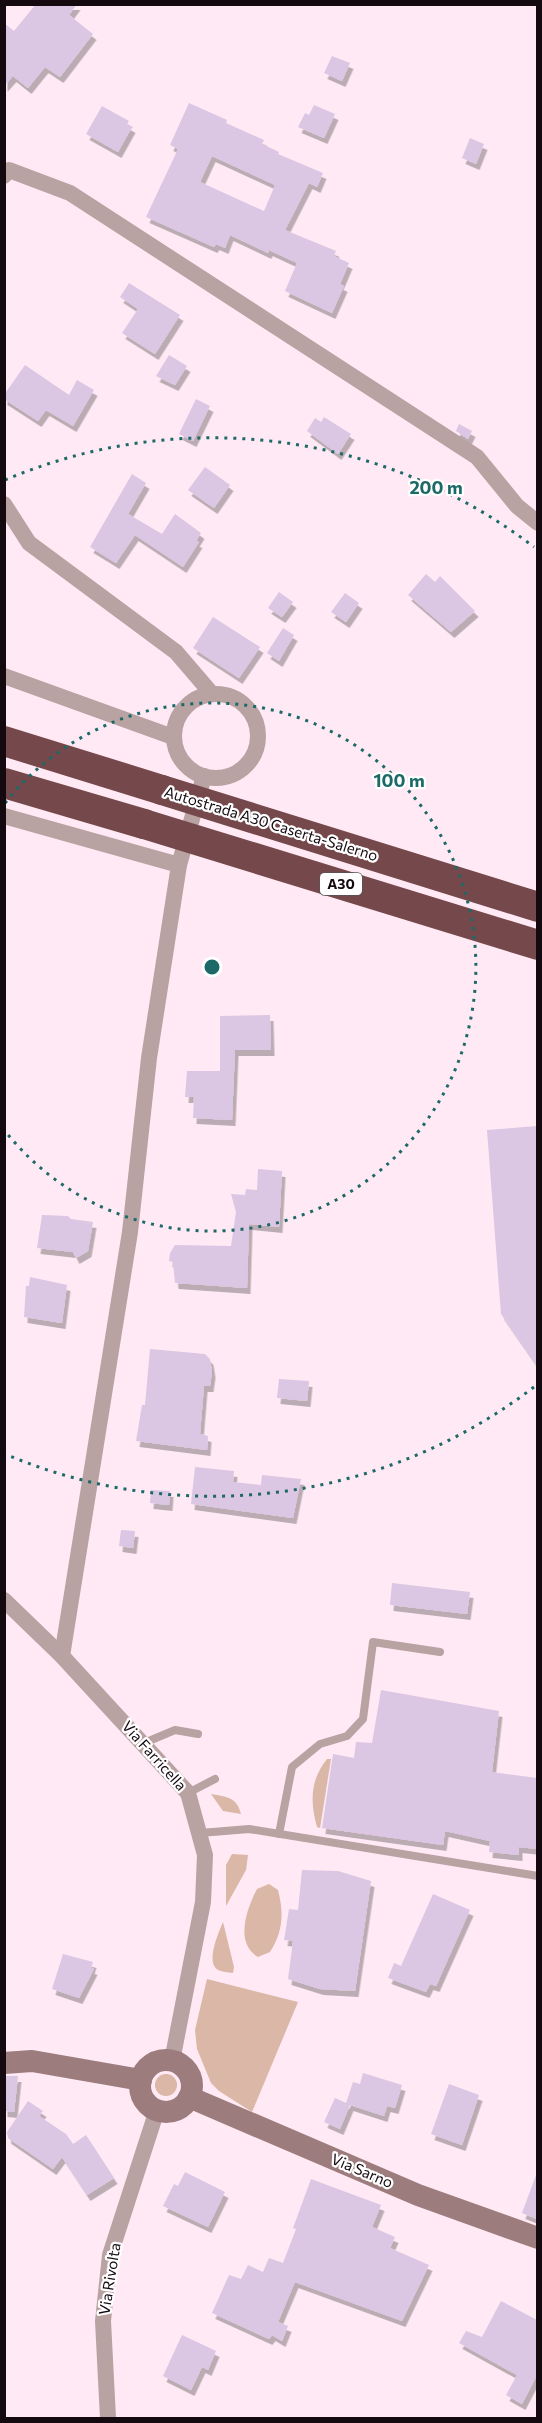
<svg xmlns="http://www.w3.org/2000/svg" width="542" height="2423" font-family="Commissioner,sans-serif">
	<defs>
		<filter id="shadow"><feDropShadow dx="3.5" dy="6" stdDeviation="0" flood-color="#0004"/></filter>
	</defs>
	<rect width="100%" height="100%" fill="#ffe9f4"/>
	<g fill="#dab7a6">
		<path d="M327 1759H331L320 1828 317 1827C310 1802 310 1780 327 1759Z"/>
		<path d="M211 1794C227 1797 237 1797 241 1814L223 1811Z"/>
		<polygon points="232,1854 248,1855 246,1870 226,1906 226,1865"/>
		<path d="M269 1884 278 1890C284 1913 283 1932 270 1952L258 1957C234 1943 247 1908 257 1889Z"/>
		<path d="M223 1922 234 1967 233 1973C228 1972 222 1972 218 1970 205 1962 219 1932 223 1922Z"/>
		<polygon points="207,1979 298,2002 252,2112 219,2091 211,2083 197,2049 195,2030"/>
		<circle cx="166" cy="2085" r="11"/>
	</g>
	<g fill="#dbc6e4" fill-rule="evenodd" filter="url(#shadow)">
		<polygon points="36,4 77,4 69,15 93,34 60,77 45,67 28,88 13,76 4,86 4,23 14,31"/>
		<polygon points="332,56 350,63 342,81 324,73"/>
		<path d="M189 103 227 120 226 123 264 140 262 144 279 152 278 154 323 173 317 187 309 183 285 230 336 251 334 256 349 263 340 284 344 286 332 313 285 291 297 263 269 250 268 253 230 235 225 248 216 244 214 247 146 217 178 149 170 145ZM212 156 275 185 264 211 200 182Z"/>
		<polygon points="314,105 335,114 324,138 298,127 305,113 309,115"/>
		<polygon points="102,106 129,121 127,124 132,127 118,152 86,134"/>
		<polygon points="470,138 484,144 476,164 462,158"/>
		<polygon points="129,283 180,315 155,354 122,333 138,309 120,297"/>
		<polygon points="169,355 187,366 175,385 156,376"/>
		<polygon points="25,365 69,395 77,380 94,390 73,426 46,410 38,421 4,399 4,395"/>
		<polygon points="196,399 210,406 193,441 179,434"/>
		<polygon points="324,417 351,434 338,454 307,431 315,418 321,422"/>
		<polygon points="459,424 472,431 468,439 456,431"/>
		<polygon points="205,467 230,485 214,508 188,490"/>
		<polygon points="132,474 146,483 128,514 162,534 175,514 201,533 196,541 199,542 183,567 135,535 116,563 90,547"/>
		<polygon points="426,574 435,582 440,576 475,611 451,632 408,595"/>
		<polygon points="279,592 293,602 282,617 268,608"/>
		<polygon points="345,593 359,603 346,622 331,612"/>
		<polygon points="213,617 260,647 239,678 193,648"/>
		<polygon points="283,628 294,635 279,661 267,653"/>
		<polygon points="270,1015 271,1050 235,1050 232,1120 193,1118 194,1097 185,1097 187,1071 220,1071 220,1016"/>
		<polygon points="537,1126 537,1366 501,1314 487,1130"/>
		<polygon points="258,1169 282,1171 279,1227 249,1224 247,1288 175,1283 173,1262 169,1261 170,1253 175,1245 231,1246 236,1212 231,1194 245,1195 246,1189 257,1190"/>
		<polygon points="42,1215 68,1216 71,1219 93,1222 88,1251 76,1258 73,1252 37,1248"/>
		<polygon points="30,1277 67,1285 62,1323 24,1317 26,1286 29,1286"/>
		<polygon points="150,1349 205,1354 210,1359 212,1372 210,1386 204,1386 200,1434 208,1436 207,1450 136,1441 142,1405 145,1405"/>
		<polygon points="279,1379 309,1381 307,1401 277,1398"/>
		<polygon points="195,1467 234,1471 233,1482 261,1485 262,1475 301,1479 293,1518 191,1504"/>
		<polygon points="151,1490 170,1491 169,1505 150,1503"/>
		<polygon points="121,1530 135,1531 133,1548 119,1546"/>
		<polygon points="392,1583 470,1592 467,1614 390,1605"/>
		<polygon points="381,1690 499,1711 492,1772 537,1778 537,1849 519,1847 519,1855 489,1852 490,1841 445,1831 443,1845 322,1828 333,1754 354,1758 356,1742 372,1743"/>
		<polygon points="302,1870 338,1871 371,1881 355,1991 320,1989 288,1979 293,1941 284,1940 289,1909 298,1910"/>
		<polygon points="433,1894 470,1910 436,1986 430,1984 426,1992 388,1978 394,1963 401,1966"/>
		<polygon points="63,1954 93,1962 91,1968 94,1969 79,1998 52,1989"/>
		<polygon points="363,2073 402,2085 395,2108 387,2106 384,2116 350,2105 340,2129 324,2122 335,2098 346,2103 353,2082 360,2084"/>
		<polygon points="4,2076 18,2076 14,2112 4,2111"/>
		<polygon points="449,2084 479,2095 462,2145 431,2134"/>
		<polygon points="28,2101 43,2111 39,2116 66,2134 73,2144 86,2135 114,2178 87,2195 62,2157 53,2169 8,2138 7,2132"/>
		<polygon points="185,2172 225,2192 208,2227 163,2206 174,2184 178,2186"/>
		<polygon points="536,2175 537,2175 537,2219 522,2213"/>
		<polygon points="311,2179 381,2205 372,2227 395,2237 390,2248 429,2265 402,2321 295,2282 278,2322 288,2326 282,2341 272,2335 269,2339 212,2313 229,2275 241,2279 248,2265 263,2272 269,2258 283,2263 296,2229 293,2228"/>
		<polygon points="501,2301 537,2320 537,2375 522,2404 506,2395 517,2375 459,2343 466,2331 482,2337"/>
		<polygon points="182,2335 216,2351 208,2370 202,2367 191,2390 163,2376"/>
	</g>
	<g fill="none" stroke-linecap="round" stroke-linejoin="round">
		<g stroke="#b9a2a2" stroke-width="8">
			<polyline points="144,1743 175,1730 198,1734"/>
			<polyline points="188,1793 215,1779"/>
			<polyline points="200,1833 249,1829 538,1876"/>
			<polyline points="279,1834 292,1767 320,1744 347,1736 363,1719 373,1642 440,1652"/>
		</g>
		<g stroke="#b9a2a2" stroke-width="16">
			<polyline points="4,176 9,170 70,193 477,457 517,506 538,523"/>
			<polyline points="4,504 29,543 176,652 212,694"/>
			<polyline points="4,676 173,737"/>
			<circle cx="216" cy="736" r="42"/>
			<polyline points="4,816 179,865"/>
			<polyline points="4,1600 62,1656 188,1793 205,1855 203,1902 172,2061"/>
			<polyline points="62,1656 130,1232 149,1058 179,865 204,776"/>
			<polyline points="108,2418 103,2321 110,2255 157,2110"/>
		</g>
		<g stroke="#9c7c7c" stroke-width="22">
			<circle cx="166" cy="2086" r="26"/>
			<polyline points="4,2063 32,2061 141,2080"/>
			<polyline points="189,2097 418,2195 538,2238"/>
		</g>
		<g stroke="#75494b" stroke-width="30">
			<polyline points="4,741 162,790"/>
			<polyline points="4,783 144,824"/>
		</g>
		<g stroke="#75494b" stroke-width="30">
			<polyline points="162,790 538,907"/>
			<polyline points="144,824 538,945"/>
		</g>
	</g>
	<g fill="none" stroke="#1c6967" stroke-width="3" stroke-dasharray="3 6">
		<path d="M5 803A264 264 0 1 1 5 1131"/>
		<path d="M534 1387A529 529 0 0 1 5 1454M5 480A529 529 0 0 1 534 547"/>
	</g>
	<g text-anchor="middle" stroke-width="4.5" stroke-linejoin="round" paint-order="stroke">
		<rect fill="#fff" stroke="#5a5357" stroke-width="1.5" x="320" y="873" width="42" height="22" rx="4.5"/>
		<g font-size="14" font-weight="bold" fill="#14090f">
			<text x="341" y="889">A30</text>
		</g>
		<g font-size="15" fill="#14090f" stroke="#fff">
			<text transform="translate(271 824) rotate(17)" y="5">Autostrada A30 Caserta-Salerno</text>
			<text transform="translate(154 1756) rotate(48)" y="5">Via Farricella</text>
			<text transform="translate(362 2171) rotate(23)" y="5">Via Sarno</text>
			<text transform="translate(110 2279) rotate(-81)" y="5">Via Rivolta</text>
		</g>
	</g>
	<circle cx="212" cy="967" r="9" fill="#1c6967" stroke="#fff" stroke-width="3"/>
	<g font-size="18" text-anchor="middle" font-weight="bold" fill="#1c6967" stroke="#fff" stroke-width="4.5" stroke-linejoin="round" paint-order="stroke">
		<text x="436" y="494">200 m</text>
		<text x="399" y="787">100 m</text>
	</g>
	<rect width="542" height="2423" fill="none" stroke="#14090f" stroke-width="12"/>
</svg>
